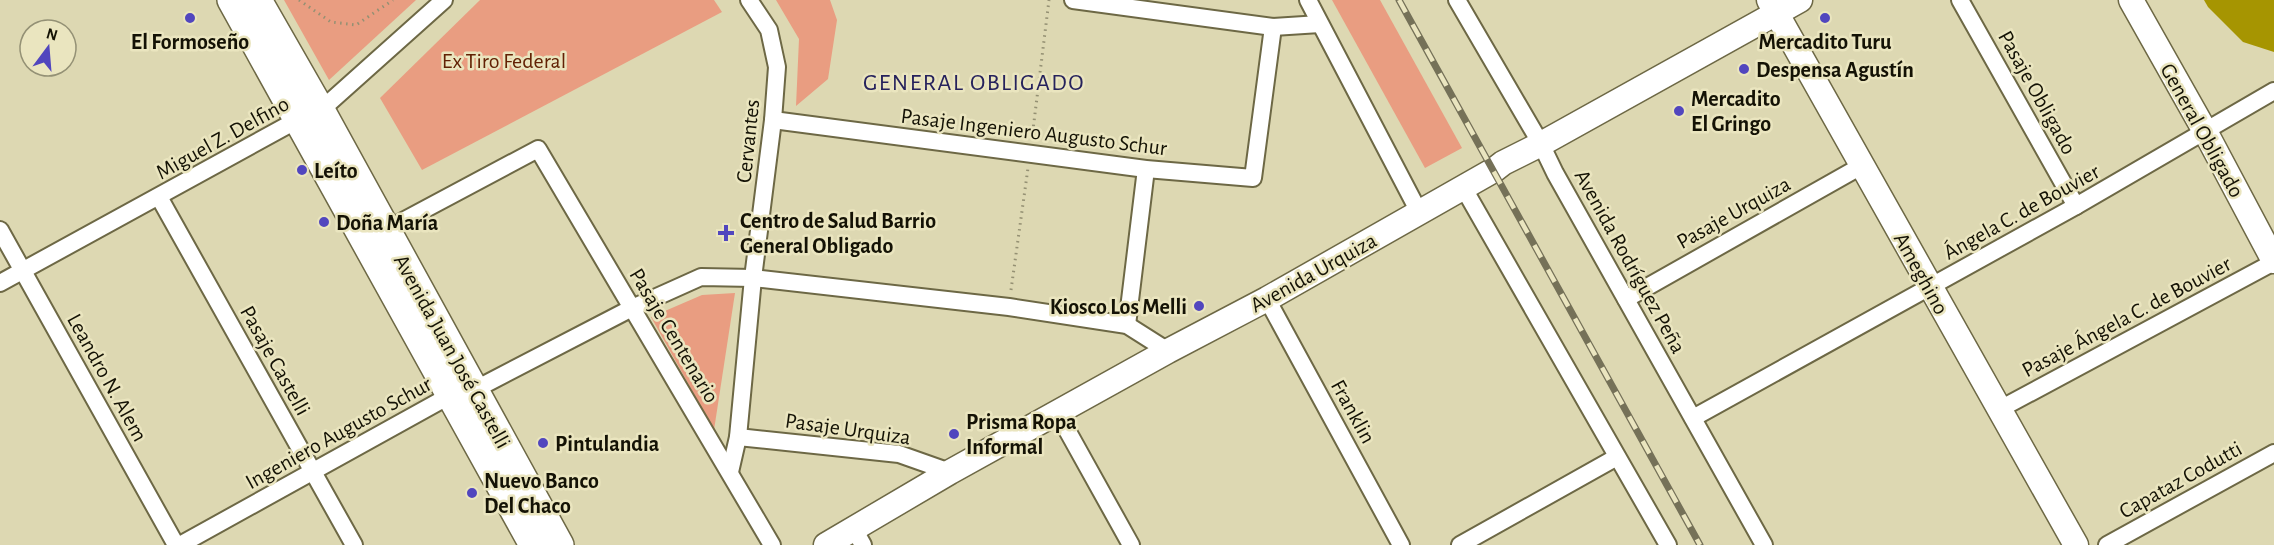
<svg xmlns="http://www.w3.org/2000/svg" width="2274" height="545" font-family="'Alegreya Sans',sans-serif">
	<rect width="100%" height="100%" fill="#ddd8b2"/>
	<g fill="#e99d81">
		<polygon points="284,0 416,0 329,80"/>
		<polygon points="480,0 714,0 722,12 422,170 380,98"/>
		<polygon points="776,0 830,0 837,20 828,79 796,106 799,39"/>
		<polygon points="1332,0 1380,0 1462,148 1425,168"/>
		<polygon points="735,293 714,430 651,317 702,295"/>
	</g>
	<polygon fill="#a69501" points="2204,0 2274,0 2274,52 2243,42 2208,7"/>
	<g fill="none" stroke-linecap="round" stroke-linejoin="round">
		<defs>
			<g id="street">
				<polyline points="1073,0 1273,27 1320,24"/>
				<polyline points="1308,0 1419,212"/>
				<polyline points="1457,0 1541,144 1555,173 1764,545"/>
				<polyline points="1960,0 2076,206"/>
				<polyline points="773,120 1146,169 1253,178 1273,27"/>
				<polyline points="1463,187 1668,545"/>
				<polyline points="159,197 354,545"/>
				<polyline points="0,230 176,545"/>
				<polyline points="386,230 538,149 772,545"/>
				<polyline points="0,283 299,119 321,110 444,0"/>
				<polyline points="1267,299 1401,545"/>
				<polyline points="1626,299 1863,165"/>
				<polyline points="1127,325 1146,169"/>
				<polyline points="2000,409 2274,262"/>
				<polyline points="1057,412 1131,545"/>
				<polyline points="1693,418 2076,206 2274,91"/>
				<polyline points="738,437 899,454 950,472"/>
				<polyline points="730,472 738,437 753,278 773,120 777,67 769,30 749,0"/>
				<polyline points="854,529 863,545"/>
				<polyline points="180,545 449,396 474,390 632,308 701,277 753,278 1009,307 1127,325 1168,351"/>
				<polyline points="1460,545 1617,457"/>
				<polyline points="2107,545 2274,453"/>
			</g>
			<g id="secondary">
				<polyline points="1769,0 2076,545"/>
				<polyline points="2131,0 2206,133 2274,261"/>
				<polyline points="826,545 950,472 1168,351 1267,299 1494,170 1503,163 1541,144 1800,0"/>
			</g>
			<g id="primary">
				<polyline points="231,0 533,545"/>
				<polyline points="258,0 321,110 560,545"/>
			</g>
		</defs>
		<use href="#street" stroke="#6d6845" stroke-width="20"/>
		<use href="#secondary" stroke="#6d6845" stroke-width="27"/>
		<use href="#primary" stroke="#6d6845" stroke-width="30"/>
		<g stroke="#949073" stroke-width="3" stroke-dasharray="1.5 4.5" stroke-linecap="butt">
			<polyline points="299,0 331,22 356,25 393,0"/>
			<polyline points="1032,138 1049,0"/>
			<polyline points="1011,290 1028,168"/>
		</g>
		<use href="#street" stroke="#fff" stroke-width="16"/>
		<use href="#secondary" stroke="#fff" stroke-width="24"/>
		<use href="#primary" stroke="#fff" stroke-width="27"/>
		<defs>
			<polyline id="rail" points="1399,0 1700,545"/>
		</defs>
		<use href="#rail" stroke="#757158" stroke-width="7"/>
		<use href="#rail" stroke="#eae5bf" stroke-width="4.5" stroke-dasharray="14" stroke-linecap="butt"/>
	</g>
	<g fill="#5146be" stroke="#eae5bf" stroke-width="2">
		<circle cx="190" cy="18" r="6"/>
		<circle cx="1825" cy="18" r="6"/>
		<circle cx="1744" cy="69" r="6"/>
		<circle cx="1679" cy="111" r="6"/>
		<circle cx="302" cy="170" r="6"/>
		<circle cx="324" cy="222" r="6"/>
		<path d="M723 224h6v6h6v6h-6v6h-6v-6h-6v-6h6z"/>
		<circle cx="1199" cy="306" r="6"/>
		<circle cx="954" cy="434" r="6"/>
		<circle cx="543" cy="443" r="6"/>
		<circle cx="472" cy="493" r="6"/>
	</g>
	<g text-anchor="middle" stroke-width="5" stroke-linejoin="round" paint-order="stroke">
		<g font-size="22" font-weight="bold" fill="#141205" stroke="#eae5bf" text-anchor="start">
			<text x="190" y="49" text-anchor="middle">El Formoseño</text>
			<text x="1825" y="49" text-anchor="middle">Mercadito Turu</text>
			<text x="1756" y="77">Despensa Agustín</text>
			<text x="1691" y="106">Mercadito<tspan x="1691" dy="25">El Gringo</tspan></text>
			<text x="314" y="178">Leíto</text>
			<text x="740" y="228">Centro de Salud Barrio<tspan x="740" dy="25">General Obligado</tspan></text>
			<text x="336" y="230">Doña María</text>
			<text x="1187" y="314" text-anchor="end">Kiosco Los Melli</text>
			<text x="966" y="429">Prisma Ropa<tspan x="966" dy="25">Informal</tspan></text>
			<text x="555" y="451">Pintulandia</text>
			<text x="484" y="488">Nuevo Banco<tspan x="484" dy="25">Del Chaco</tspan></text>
		</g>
		<g font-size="22" fill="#622104" stroke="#eae5bf">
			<text x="504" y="68">Ex Tiro Federal</text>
		</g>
		<g font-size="22" fill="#141205" stroke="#eae5bf">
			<text transform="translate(2038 92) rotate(61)" y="8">Pasaje Obligado</text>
			<text transform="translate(2203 130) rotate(61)" y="8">General Obligado</text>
			<text transform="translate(1034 131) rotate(7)" y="8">Pasaje Ingeniero Augusto Schur</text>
			<text transform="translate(222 137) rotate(-29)" y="8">Miguel Z. Delfino</text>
			<text transform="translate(747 141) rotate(-84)" y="8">Cervantes</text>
			<text transform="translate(2021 211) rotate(-29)" y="8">Ángela C. de Bouvier</text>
			<text transform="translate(1733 212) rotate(-29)" y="8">Pasaje Urquiza</text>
			<text transform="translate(1631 261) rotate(61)" y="8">Avenida Rodríguez Peña</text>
			<text transform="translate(1313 272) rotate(-29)" y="8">Avenida Urquiza</text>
			<text transform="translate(1922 273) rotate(61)" y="8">Ameghino</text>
			<text transform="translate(2126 316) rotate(-28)" y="8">Pasaje Ángela C. de Bouvier</text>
			<text transform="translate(675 335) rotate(59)" y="8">Pasaje Centenario</text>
			<text transform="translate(453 351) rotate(61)" y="8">Avenida Juan José Castelli</text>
			<text transform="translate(276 360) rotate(61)" y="8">Pasaje Castelli</text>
			<text transform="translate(108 377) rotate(61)" y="8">Leandro N. Alem</text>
			<text transform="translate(1354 411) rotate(61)" y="8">Franklin</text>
			<text transform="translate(848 428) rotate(8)" y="8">Pasaje Urquiza</text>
			<text transform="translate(338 432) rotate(-29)" y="8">Ingeniero Augusto Schur</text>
			<text transform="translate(2180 479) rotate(-29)" y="8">Capataz Codutti</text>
		</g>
		<g font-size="24" letter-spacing="1.5" fill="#26225c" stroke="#eae5bf">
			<text x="974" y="90">GENERAL OBLIGADO</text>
		</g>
	</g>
	<g transform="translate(48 48) rotate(16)"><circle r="28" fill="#eae5bf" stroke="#949175" stroke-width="1.5"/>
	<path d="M0-4.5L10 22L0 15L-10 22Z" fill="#5146be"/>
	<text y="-9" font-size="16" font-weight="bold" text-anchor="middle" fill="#141205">N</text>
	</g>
</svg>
